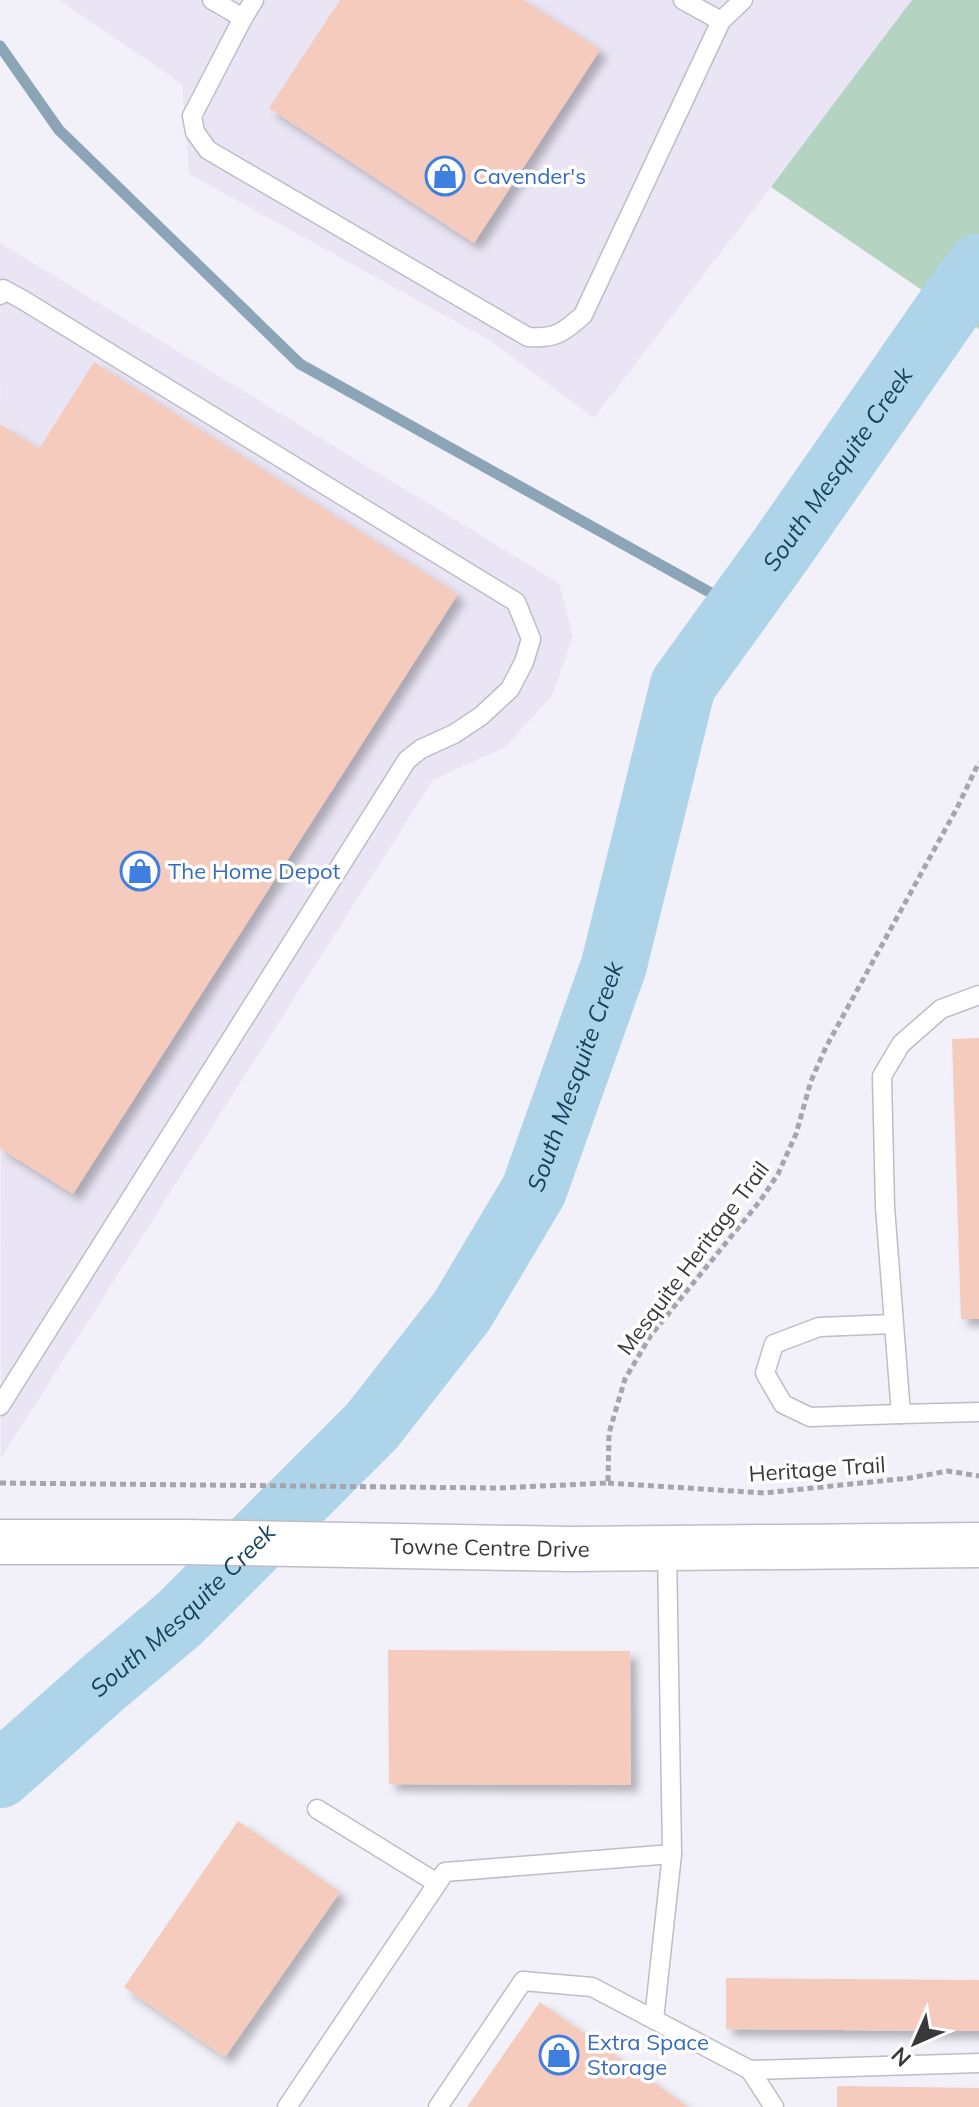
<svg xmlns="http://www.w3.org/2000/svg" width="979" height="2107" viewBox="0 0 979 2107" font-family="Mulish,sans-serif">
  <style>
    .built { fill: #eae5f4 }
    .green { fill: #b4d3c0 }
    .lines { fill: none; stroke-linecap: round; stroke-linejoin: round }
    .stream { stroke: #8ba5b6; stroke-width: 11 }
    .river { stroke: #aed4ea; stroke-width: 66 }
    .building { fill: #f5cbbe; filter: url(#shadow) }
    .lane-casing { stroke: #bfbcc4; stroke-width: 21 }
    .secondary-casing { stroke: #bfbcc4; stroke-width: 47 }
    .path { stroke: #a6a5ab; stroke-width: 5; stroke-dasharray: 6 4; stroke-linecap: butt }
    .lane { stroke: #fff; stroke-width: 18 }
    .secondary { stroke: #fff; stroke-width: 44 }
    .labels { text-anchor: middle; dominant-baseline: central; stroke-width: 7; stroke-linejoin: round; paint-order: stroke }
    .shop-label { font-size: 22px; fill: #366cbe; stroke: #fff; text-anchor: start }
    .street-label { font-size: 22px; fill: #39383b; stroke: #fff }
    .water-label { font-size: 24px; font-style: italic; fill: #13445b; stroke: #fff }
  </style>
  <defs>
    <filter id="shadow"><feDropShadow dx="7" dy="7" stdDeviation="4" flood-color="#0004"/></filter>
  </defs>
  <rect width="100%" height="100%" fill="#f2f0f8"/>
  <!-- built -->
  <g class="built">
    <path d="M59 0H914L594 418 491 341 189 174 182 84Z"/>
    <path d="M0 243 559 583 573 636 552 696 505 747 433 780 1 1458Z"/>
  </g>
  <!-- green -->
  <path class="green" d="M912 0H979V329L771 187Z"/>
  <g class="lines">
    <!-- stream -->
    <path class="stream" d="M0 46 59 130 300 364 738 608"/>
    <!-- river -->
    <path class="river" id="s1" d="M0 1775 102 1684 179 1619 372 1426 462 1311 534 1190 614 965 683 685 782 548 953 302 979 267"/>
  </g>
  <!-- building -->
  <g class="building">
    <path d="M340 0H524L600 50 474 243 269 108Z"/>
    <path d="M94 362 458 594 73 1194 0 1148V424L39 449Z"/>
    <path d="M979 1038V1319H961L952 1039Z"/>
    <path d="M388 1650 630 1651 631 1785 389 1784Z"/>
    <path d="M238 1821 340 1892 225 2057 124 1987Z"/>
    <path d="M726 1978 979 1980V2031L726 2029Z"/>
    <path d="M540 2002 688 2107H467Z"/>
    <path d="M837 2086 979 2088V2107H837Z"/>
  </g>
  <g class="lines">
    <!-- lane casing -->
    <g class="lane-casing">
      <g id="lane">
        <path d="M212 0 243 18 192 116 195 132 208 150 528 337C555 339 563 333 583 315L721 21 743 0"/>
        <path d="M683 0 721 21"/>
        <path d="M243 18 254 0"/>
        <path d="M0 295 3 289 23 300 516 602 531 639 524 662 510 689 481 716 454 734 421 749 407 760 0 1406"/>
        <path d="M979 995 941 1009 901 1044 882 1076 885 1207 901 1414 979 1412"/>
        <path d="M893 1324 819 1327 774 1344 765 1373 783 1404 810 1417 901 1414"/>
        <path d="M667 1549 672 1854"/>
        <path d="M317 1809 437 1883"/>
        <path d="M750 2070 774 2107"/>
        <path d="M287 2107 445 1872 672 1854 654 2019"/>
        <path d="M438 2107 523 1981 592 1987 750 2070 979 2063"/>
      </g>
    </g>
    <!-- secondary casing -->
    <g class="secondary-casing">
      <g id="secondary">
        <path id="s2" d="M0 1542H186L571 1549 979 1545"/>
      </g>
    </g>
    <!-- path -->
    <g class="path">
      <path d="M0 1483 498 1488 608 1483 609 1433 625 1379 651 1335 760 1201 778 1174 796 1134 811 1081 826 1047 957 808 979 762"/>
      <path d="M608 1483 764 1493 910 1478 948 1471 979 1476"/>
    </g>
    <!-- lane -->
    <use href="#lane" class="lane"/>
    <!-- secondary -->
    <use href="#secondary" class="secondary"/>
  </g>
  <!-- icons -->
  <defs>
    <g id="shop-ring" transform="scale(2)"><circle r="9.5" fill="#fff" stroke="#3f7fe0" stroke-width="1.5"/><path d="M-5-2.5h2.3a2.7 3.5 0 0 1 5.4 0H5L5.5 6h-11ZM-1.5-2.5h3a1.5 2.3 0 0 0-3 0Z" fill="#3f7fe0"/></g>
  </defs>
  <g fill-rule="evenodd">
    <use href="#shop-ring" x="445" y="176"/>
    <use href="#shop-ring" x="140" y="871"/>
    <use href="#shop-ring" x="559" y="2055"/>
  </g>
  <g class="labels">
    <!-- shop labels -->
    <g class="shop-label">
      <text x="473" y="176">Cavender's</text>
      <text x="168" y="871">The Home Depot</text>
      <text x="587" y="2042">Extra Space<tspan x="587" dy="25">Storage</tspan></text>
    </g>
    <!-- street labels -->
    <g class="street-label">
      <text transform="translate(693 1258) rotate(-53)">Mesquite Heritage Trail</text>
      <text transform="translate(817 1469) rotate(-4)">Heritage Trail</text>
      <text stroke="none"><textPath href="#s2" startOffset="490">Towne Centre Drive</textPath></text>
    </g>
    <!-- water labels -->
    <g class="water-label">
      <text stroke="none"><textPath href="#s1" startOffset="1590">South Mesquite Creek</textPath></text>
      <text stroke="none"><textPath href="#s1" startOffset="918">South Mesquite Creek</textPath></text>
      <text stroke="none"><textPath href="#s1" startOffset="246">South Mesquite Creek</textPath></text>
    </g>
  </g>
  <!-- north arrow -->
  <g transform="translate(915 2043) rotate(225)" stroke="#ffffff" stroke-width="6" paint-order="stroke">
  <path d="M0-6L14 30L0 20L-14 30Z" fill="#39383b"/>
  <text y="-12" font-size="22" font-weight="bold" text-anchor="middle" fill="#39383b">N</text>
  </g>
</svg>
